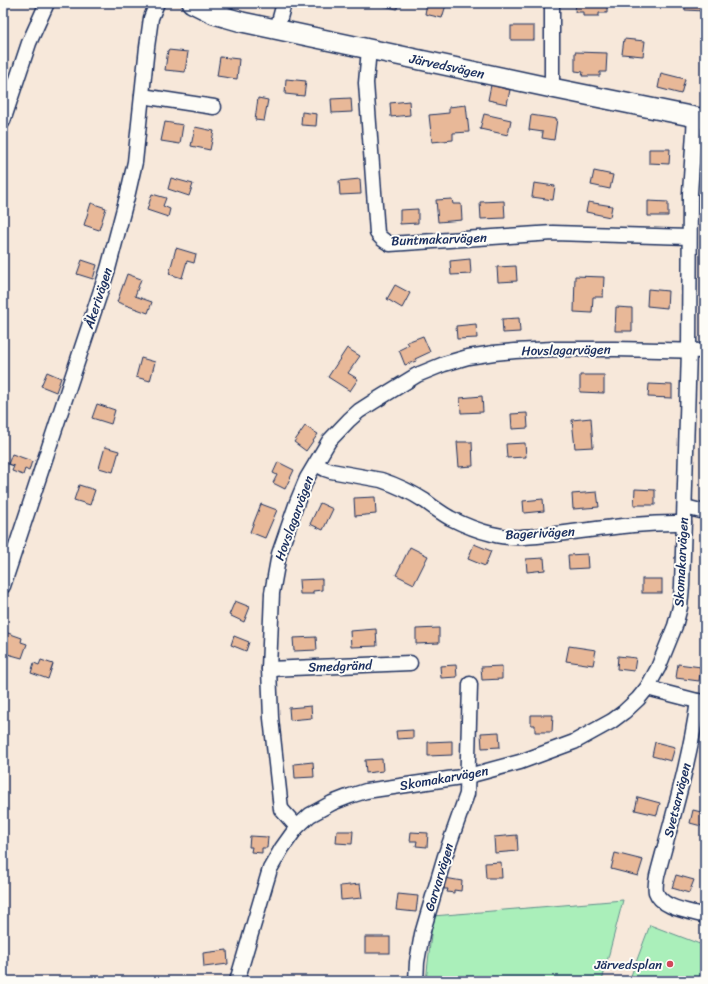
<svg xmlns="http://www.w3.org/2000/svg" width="708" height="984" viewBox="0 0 708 984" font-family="Sriracha,sans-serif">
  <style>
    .green { fill: #aaefba; stroke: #628f8c }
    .building { fill: #e8b898; stroke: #1b2f5e }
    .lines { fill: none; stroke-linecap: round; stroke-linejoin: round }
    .street-casing { stroke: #1b2f5e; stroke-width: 17 }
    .secondary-casing { stroke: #1b2f5e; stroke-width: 22 }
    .street { stroke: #fdfcf7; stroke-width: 14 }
    .secondary { stroke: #fdfcf7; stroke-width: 19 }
    .poi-dot { fill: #d1495b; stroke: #fdfcf7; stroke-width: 1.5 }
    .labels { text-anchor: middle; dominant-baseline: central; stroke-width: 4; stroke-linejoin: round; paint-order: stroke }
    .street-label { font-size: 13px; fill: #1b2f5e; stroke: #fdfcf7 }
    .poi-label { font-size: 13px; fill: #1b2f5e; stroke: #fdfcf7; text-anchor: end }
  </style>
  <rect width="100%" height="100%" fill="#f7e8da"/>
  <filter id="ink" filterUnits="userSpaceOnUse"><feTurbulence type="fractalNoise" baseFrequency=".025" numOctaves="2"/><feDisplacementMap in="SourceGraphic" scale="8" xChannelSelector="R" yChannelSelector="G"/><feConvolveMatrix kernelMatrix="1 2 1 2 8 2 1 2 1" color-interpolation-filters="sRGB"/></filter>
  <g filter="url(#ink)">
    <!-- green -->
    <g class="green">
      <path d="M623 900 602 981H426L433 916Z"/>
      <path d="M650 925 705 946V981H629Z"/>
    </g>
    <!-- building -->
    <g class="building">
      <path d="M372 3H398L397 9Z"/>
      <path d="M427 3H437L446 5 442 18 425 14Z"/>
      <path d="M576 3H607V13H599V16H583V12H575Z"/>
      <rect x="631" y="3" width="19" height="3"/>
      <path d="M685 3H705V11L685 10Z"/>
      <rect x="511" y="26" width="23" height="14"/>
      <path d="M624 39 645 41 643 56 622 54Z"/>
      <path d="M168 50 188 52 185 72 165 70Z"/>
      <path d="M575 52 607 53 606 72H600V76H582L583 72 575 71Z"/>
      <path d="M220 57 239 59 237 79 217 76Z"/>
      <path d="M661 73 685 79 681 94 658 88Z"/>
      <path d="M286 79 306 81 304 96 285 94Z"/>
      <path d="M491 85 510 90 507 104 488 100Z"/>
      <path d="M258 98 268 100 264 121 255 120Z"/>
      <path d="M351 98 352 112 332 113 331 99Z"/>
      <path d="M409 101 410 115 391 117 390 103Z"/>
      <path d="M466 105 469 132 453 133V140L432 142 429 115 449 113V107Z"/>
      <path d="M302 112 317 114 316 126 301 125Z"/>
      <path d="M484 114 511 120 508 135 480 129Z"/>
      <path d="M531 115 557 119 554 140 542 138 543 132 529 130Z"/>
      <path d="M165 122 183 125 180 144 161 141Z"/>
      <path d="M195 127 214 131 210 150 191 146Z"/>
      <path d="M649 149H670L669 164 649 163Z"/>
      <path d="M594 171 613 175 610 189 591 185Z"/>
      <path d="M171 178 193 184 189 196 168 189Z"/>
      <path d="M360 179 361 194 340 195 339 181Z"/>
      <path d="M534 183 555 186 553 200 532 197Z"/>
      <path d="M152 194 166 198 163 206 170 209 168 217 147 210Z"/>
      <path d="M452 199 453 204H461L462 220 438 222 436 200Z"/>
      <path d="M504 201 505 218 481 219 480 202Z"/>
      <path d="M648 201 668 202V216H648Z"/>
      <path d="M588 202 612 206 610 217 586 212Z"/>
      <path d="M91 203 106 208 99 230 84 225Z"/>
      <path d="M418 209V223L400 224V210Z"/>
      <path d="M176 248 196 254 194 263 187 261 182 278 169 274Z"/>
      <path d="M470 259 471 274 451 275 450 261Z"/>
      <path d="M82 260 97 265 93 279 77 274Z"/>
      <path d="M516 266 517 281 498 282 497 267Z"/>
      <path d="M127 274 141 279 135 296 152 302 148 313 117 302Z"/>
      <path d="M575 276 604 277 603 297H593L592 313 574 312Z"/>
      <path d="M395 285 410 293 402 308 387 299Z"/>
      <path d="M648 289 668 291 667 308 647 306Z"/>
      <path d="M616 307 632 308V331H615Z"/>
      <path d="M519 318 520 332 503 333 502 319Z"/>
      <path d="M476 324 477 338 457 339 456 326Z"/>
      <path d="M423 336 430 352 415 359 416 361 405 365 399 350 409 345 407 342Z"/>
      <path d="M347 348 360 356 348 373 358 379 350 391 328 377Z"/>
      <path d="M141 358 155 362 150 381 136 377Z"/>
      <path d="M47 372 61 378 56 392 41 386Z"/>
      <path d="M580 375H604V393L580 392Z"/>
      <path d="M649 384 672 385V398L648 397Z"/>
      <path d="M482 396 483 412 461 413 460 398Z"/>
      <path d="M97 404 115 410 111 424 92 418Z"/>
      <path d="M527 413 528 428 512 429 511 414Z"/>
      <path d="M591 418 593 447 575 448 572 420Z"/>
      <path d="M305 426 318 434 306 451 294 442Z"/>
      <path d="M457 442H472L473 466 459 467Z"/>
      <path d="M525 443 526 457 507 458 506 444Z"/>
      <path d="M105 447 119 451 113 472 99 468Z"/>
      <path d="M12 454 32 461 29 471 25 469 23 475 12 471 14 466 8 464Z"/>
      <path d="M278 462 294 470 285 489 273 483 277 475 273 473Z"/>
      <path d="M79 485 95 490 90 505 74 500Z"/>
      <path d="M635 489 655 490V505H634Z"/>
      <path d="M597 492 599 507 573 509 572 494Z"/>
      <path d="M375 497 376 514 355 516 354 498Z"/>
      <path d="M543 499 544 511 524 513 523 501Z"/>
      <path d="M320 503 333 509 323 530 310 524Z"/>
      <path d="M261 504 277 510 265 538 250 532Z"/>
      <path d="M474 544 491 551 485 566 468 559Z"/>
      <path d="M410 547 428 556 414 584 396 575Z"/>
      <path d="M587 554 588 568 569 569 568 555Z"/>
      <path d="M544 558 545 570 527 572 526 559Z"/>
      <path d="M322 579V590L313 591V594H300L299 580Z"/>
      <rect x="642" y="579" width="20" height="14"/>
      <path d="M235 601 250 607 244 622 229 615Z"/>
      <path d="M439 628V643L416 644V629Z"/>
      <path d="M376 629 377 646 351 647 350 631Z"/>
      <path d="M5 632 22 638 21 642 27 644 22 658 4 653 5 650 3 649V638Z"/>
      <path d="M234 636 249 642 246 651 231 645Z"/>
      <path d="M316 637 317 650 294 651 293 638Z"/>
      <path d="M569 646 596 650 593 665 566 661Z"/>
      <path d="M618 656 636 658 634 671 617 669Z"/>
      <path d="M41 660 53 664 48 679 31 673 34 663 39 665Z"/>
      <path d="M678 664 701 667 699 681 676 678Z"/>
      <path d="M456 665 457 677 441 678 440 666Z"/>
      <path d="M502 666V679L482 680 481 667Z"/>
      <path d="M311 706 312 718 290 720 289 708Z"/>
      <path d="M531 715H553L552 732H535V725H531Z"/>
      <path d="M413 730V738L397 739 396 731Z"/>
      <path d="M499 732 500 747 482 748 481 733Z"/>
      <path d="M452 741V755L428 756V742Z"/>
      <path d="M655 742 675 747 671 761 652 756Z"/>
      <path d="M382 759 383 771 366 773 365 760Z"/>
      <path d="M313 762 314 777 295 778 294 764Z"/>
      <path d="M638 797 660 803 657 815 635 810Z"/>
      <path d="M693 810 705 813V827L690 823Z"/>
      <path d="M337 831H353L352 844 336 843Z"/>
      <path d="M411 832 428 833 427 847 416 846 417 841H410Z"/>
      <path d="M517 835 518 851 495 853 494 837Z"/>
      <path d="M250 836 268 837 267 848H262V853L251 852 252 847H249Z"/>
      <path d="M615 853 643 860 638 876 611 869Z"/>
      <path d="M501 862 502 878H486L485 863Z"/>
      <path d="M676 875 694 880 689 893 672 888Z"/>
      <path d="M445 878 462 881 461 891 454 890V893L447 892 448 889H444Z"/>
      <path d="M360 884 362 898 341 900 340 886Z"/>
      <path d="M398 894 418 896 416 912 396 910Z"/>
      <rect x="365" y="937" width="25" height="16"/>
      <path d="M227 950 228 964 204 967 203 953Z"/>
    </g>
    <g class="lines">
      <!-- street casing -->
      <g class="street-casing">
        <g id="street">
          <path d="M277 29 284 3"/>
          <path d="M369 49 366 83 377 233C380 238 384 241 390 244L553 233 689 237"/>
          <path d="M552 88V3"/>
          <path d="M142 96 214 107"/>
          <path d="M3 121 29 43 47 3"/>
          <path d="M316 464 325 469 331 471 381 480C396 485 411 492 425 501 433 507 441 513 450 518 462 524 479 531 492 534 513 540 535 536 556 534 599 529 641 522 684 523"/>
          <path d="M685 507 705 512"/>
          <path d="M3 586 108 269 127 197 135 162 147 47 151 18 157 3"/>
          <path d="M269 669 410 663"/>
          <path d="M647 688 705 703"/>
          <path d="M698 701C690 760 672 819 657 876 656 881 655 887 656 892 662 909 690 911 705 916"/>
          <path d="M297 827 281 809 271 718 269 669 272 593 279 554 297 502 307 478 329 441 349 420 359 411 373 402 417 375 444 364 468 357 494 353 515 351 553 349H615L705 351"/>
          <path d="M237 981 270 869 282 848 297 827 310 815 332 803 350 796 366 791 468 776 520 762 574 742 612 721 624 712 638 699 647 688 658 668 675 626 680 607 682 586 689 350 690 193 695 117"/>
          <path d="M416 981 417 962 422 934 445 856 467 794 470 684"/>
        </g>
      </g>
      <!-- secondary casing -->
      <g class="secondary-casing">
        <path id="secondary" d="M192 3 214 14 242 22 552 88 705 119"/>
      </g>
      <!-- street -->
      <use href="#street" class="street"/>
      <!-- secondary -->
      <use href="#secondary" class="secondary"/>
    </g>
  </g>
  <!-- markers -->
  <circle class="poi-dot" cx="670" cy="964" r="4"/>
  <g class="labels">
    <!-- street labels -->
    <g class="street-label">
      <text transform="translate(447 66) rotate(12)">Järvedsvägen</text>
      <text transform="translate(439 239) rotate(-2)">Buntmakarvägen</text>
      <text transform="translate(98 298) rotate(-72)">Åkerivägen</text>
      <text transform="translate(566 350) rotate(-1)">Hovslagarvägen</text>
      <text transform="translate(294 518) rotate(-70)">Hovslagarvägen</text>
      <text transform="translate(540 533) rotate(-3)">Bagerivägen</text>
      <text transform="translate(681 562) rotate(-87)">Skomakarvägen</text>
      <text transform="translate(340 666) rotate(-2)">Smedgränd</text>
      <text transform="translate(444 778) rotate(-10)">Skomakarvägen</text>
      <text transform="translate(677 800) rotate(-76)">Svetsarvägen</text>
      <text transform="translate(439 877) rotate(-73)">Garvarvägen</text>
    </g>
    <!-- poi labels -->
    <g class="poi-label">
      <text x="662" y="964">Järvedsplan</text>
    </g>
  </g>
  <!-- margin -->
  <rect width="708" height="984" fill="none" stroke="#fdfcf7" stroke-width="16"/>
  <rect x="8" y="8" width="692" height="968" fill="none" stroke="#1b2f5e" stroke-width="1.5" filter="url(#ink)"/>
</svg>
